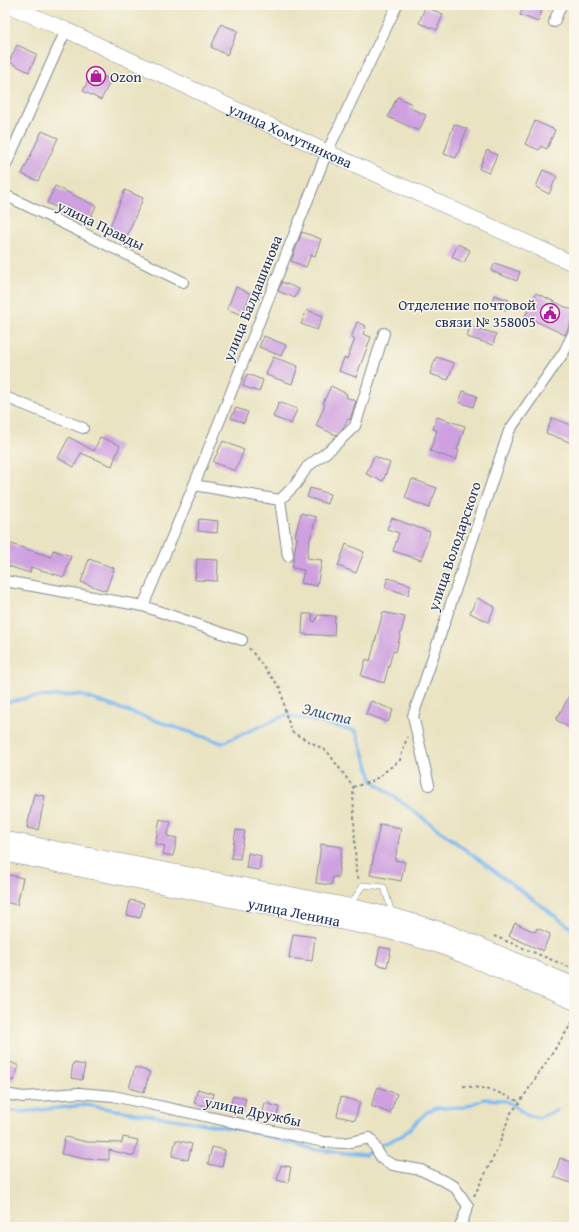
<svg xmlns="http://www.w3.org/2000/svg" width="579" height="1232" viewBox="0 0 579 1232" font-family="'Gentium Book Plus',serif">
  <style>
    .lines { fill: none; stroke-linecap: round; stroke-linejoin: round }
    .stream { stroke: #7fb9f0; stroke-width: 3.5 }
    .building { fill: #cea0e0 }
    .lane-casing { stroke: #828990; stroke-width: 6 }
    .street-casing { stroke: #828990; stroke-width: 12 }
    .secondary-casing { stroke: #828990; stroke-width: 16 }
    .primary-casing { stroke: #828990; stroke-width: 18 }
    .path { stroke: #828990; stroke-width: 2; stroke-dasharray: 3 3; stroke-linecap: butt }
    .lane { stroke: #fff; stroke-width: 5 }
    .street { stroke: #fff; stroke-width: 10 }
    .secondary { stroke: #fff; stroke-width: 15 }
    .primary { stroke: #fff; stroke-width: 17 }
    .labels { text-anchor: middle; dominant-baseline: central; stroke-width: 3; stroke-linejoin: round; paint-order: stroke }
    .poi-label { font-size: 15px; fill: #1b2f5e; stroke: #fbf7ec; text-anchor: start }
    .street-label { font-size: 15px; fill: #1b2f5e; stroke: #fbf7ec }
    .water-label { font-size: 16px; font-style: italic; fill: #39588a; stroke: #fbf7ec }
  </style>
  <rect width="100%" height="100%" fill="#fbf7ec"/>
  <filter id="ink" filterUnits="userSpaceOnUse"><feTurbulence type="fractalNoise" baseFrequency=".025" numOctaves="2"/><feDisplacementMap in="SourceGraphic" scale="8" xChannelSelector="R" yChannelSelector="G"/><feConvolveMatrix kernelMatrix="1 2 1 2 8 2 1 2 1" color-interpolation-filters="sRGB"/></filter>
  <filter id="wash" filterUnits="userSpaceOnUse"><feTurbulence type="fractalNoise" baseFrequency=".012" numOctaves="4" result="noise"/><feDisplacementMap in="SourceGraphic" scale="16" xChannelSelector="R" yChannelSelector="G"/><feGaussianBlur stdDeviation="0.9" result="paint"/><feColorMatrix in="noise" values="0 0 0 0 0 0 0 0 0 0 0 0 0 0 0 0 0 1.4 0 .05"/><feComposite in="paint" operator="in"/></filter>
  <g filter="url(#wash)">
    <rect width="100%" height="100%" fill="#e9e3c1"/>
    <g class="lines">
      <!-- stream -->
      <g class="stream">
        <path d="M5 703 31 697 80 695 222 743 286 715 356 731 373 781 574 930"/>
        <path d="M5 1110 22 1112 85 1105 249 1131 317 1150 365 1155 379 1146 403 1135 427 1112 436 1108 465 1107 484 1099 501 1100 508 1102 527 1115 539 1118 557 1110"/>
      </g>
    </g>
    <g id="blocks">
      <!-- building -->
      <g class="building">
        <path d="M524 5H538L543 7 538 22 520 15Z"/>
        <path d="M425 7 443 14 437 30 419 23Z"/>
        <path d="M221 24 238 31 227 55 211 47Z"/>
        <path d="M17 45 37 54 29 72 9 62Z"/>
        <path d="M93 71 111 80 101 100 83 91Z"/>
        <path d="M397 97 412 104 410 108 426 115 419 131 388 117Z"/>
        <path d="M535 121 555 130 547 149 541 146 539 150 525 144Z"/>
        <path d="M454 124 467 129 456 158 444 154Z"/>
        <path d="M42 131 58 138 38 181 22 174Z"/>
        <path d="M487 150 497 155 489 173 479 169Z"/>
        <path d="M543 170 557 176 549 194 536 187Z"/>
        <path d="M55 186 96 206 88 223 47 203Z"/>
        <path d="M125 190 143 198 125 241 107 233Z"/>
        <path d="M302 232 321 239 315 256 311 255 306 267 291 261Z"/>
        <path d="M458 244 470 250 464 263 452 257Z"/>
        <path d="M495 263 520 272 517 281 491 271Z"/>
        <path d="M282 282 299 289 295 298 278 291Z"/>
        <path d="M236 287 251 294 242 315 227 309Z"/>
        <path d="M536 293 574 311V316L565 335 525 316Z"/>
        <path d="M494 295 509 300 506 310 491 304Z"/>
        <path d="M307 310 323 316 317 330 301 324Z"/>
        <path d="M357 322 366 326 363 334 371 337 356 377 339 371 344 358 347 359 355 339 351 338Z"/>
        <path d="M470 326 496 334 493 345 467 337Z"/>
        <path d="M264 336 286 345 281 356 259 347Z"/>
        <path d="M273 357 298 366 292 384 266 375Z"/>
        <path d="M436 357 454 363 448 380 430 374Z"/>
        <path d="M247 374 263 380 259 392 243 386Z"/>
        <path d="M331 386 347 394 346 397 356 401 350 420 348 419 344 427 336 435 316 426 325 404 323 403Z"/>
        <path d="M463 391 477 396 473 407 459 402Z"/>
        <path d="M279 402 297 409 291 424 273 417Z"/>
        <path d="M236 408 248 412 244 423 231 418Z"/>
        <path d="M437 417 465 426 457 450 459 451 456 460 430 451 437 430 433 429Z"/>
        <path d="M552 418 574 426V437L572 443 546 433Z"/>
        <path d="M69 437 94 451 100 437 120 445 112 466 81 453 74 467 58 458Z"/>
        <path d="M223 441 244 450 235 471 213 462Z"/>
        <path d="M374 456 390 463 383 481 366 474Z"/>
        <path d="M412 479 437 488 429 508 405 498Z"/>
        <path d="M310 488 330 494 327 504 307 497Z"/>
        <path d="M301 513 316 517 309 544 307 558 322 560 317 586 301 583 304 570 292 568 297 537 295 536Z"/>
        <path d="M392 518 430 532 421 560 393 551 399 533 387 529Z"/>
        <path d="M199 519 218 521 217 533 198 531Z"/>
        <path d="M5 542 51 557 53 550 71 556 64 577 31 567 30 573 5 565Z"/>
        <path d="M346 544 364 552 356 573 338 566Z"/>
        <path d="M89 559 114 568 106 591 81 582Z"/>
        <path d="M197 559 218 560 217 581 195 580Z"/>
        <path d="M388 578 411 585 408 595 385 587Z"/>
        <path d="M477 598 495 607 488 622 470 613Z"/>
        <path d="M383 612 405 617 396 652 393 651 384 683 361 676 366 659 370 661Z"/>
        <path d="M303 614H313L312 621 315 622 318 615 335 616 334 636 302 634Z"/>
        <path d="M574 687V730L556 720Z"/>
        <path d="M371 701 393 710 388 722 366 714Z"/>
        <path d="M34 794 45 796 38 830 27 828Z"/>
        <path d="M160 819 171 822 167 836 177 838 173 856 163 854 165 846 155 844Z"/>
        <path d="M380 824 401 828 395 860 405 862 401 881 370 875Z"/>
        <path d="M236 830 245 831 240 859 231 858Z"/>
        <path d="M321 844 342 847 338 877H333L331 885 316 883Z"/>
        <path d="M248 853 261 856 259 870 246 868Z"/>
        <path d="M5 874 23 878 17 905 5 902Z"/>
        <path d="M130 900 144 903 140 918 127 915Z"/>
        <path d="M515 923 535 932 537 928 550 934 543 951 509 936Z"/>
        <path d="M293 934 315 937 312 961 289 958Z"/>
        <path d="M380 947 391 949 387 967 376 964Z"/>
        <path d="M8 1061 19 1066 13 1081 5 1078V1069Z"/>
        <path d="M73 1063 85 1065 82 1080 71 1078Z"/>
        <path d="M135 1067 150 1072 144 1092 129 1088Z"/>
        <path d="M378 1087 397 1094 390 1113 371 1106Z"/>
        <path d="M198 1089 214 1094 210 1107 194 1103Z"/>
        <path d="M233 1096 246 1099 242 1114 229 1111Z"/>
        <path d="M341 1097 360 1102 355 1120 337 1116Z"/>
        <path d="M265 1103 279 1107 276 1121 262 1117Z"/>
        <path d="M65 1137 87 1142 122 1143 123 1137 138 1140 134 1156 109 1150V1160L85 1159 61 1154Z"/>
        <path d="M176 1140 192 1144 188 1160 172 1156Z"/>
        <path d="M212 1147 225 1150 222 1167 208 1164Z"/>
        <path d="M560 1158 574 1163V1184L554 1177Z"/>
        <path d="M281 1165 291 1167 288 1183 277 1180Z"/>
      </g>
    </g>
  </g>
  <g filter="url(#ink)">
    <use href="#blocks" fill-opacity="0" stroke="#828990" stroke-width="1"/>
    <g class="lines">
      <!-- lane casing -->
      <g class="lane-casing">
        <path id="lane" d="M351 904 363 885 384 887 392 913"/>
      </g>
      <!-- street casing -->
      <g class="street-casing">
        <g id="street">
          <path d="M554 22 561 5"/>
          <path d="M5 167 66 30"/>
          <path d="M5 195 183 282"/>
          <path d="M5 397 83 428"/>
          <path d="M194 485 280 500 296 484 307 467 332 448 355 426 384 333"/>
          <path d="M280 500 288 556"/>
          <path d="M5 581 143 606 242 640"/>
          <path d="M143 606 194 485 327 152 397 5"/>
          <path d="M429 785 413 716 509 431 564 352 574 332"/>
          <path d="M5 1094 23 1097 79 1093 113 1096 324 1142 345 1143 370 1138 382 1159 393 1165 421 1170 454 1186 468 1206 460 1227"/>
        </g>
      </g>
      <!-- secondary casing -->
      <g class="secondary-casing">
        <g id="secondary">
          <path id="s1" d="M7 5 66 30 327 152 574 264"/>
        </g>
      </g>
      <!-- primary casing -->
      <g class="primary-casing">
        <g id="primary">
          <path d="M5 840 349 907 393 917 445 932 574 986"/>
          <path id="s2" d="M5 853 391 931 441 945 574 1001"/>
        </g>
      </g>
      <!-- path -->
      <g class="path">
        <path d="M249 648 281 689 286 715 292 732 327 751 353 787 356 874 359 879"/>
        <path d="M353 787 373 781 400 760 407 737"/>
        <path d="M494 936 574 969"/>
        <path d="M463 1086 490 1089 520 1102"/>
        <path d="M474 1196 498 1148 510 1114 520 1102 574 1020"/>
      </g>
      <!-- lane -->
      <use href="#lane" class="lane"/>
      <!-- street -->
      <use href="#street" class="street"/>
      <!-- secondary -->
      <use href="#secondary" class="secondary"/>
      <!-- primary -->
      <use href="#primary" class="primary"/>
    </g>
  </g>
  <!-- icons -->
  <defs>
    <g id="shop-ring" transform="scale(1)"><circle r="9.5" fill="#fbf7ec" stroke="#b5179e" stroke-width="1.5"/><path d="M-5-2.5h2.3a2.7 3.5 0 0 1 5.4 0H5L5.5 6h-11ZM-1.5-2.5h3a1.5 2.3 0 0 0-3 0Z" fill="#b5179e"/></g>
    <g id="civic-ring" transform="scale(1)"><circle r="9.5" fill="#fbf7ec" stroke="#b5179e" stroke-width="1.5"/><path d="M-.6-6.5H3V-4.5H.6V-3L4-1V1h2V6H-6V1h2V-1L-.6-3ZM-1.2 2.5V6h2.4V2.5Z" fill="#b5179e"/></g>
  </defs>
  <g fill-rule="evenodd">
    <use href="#shop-ring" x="96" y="76"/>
    <use href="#civic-ring" x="550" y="313"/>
  </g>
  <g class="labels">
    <!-- poi labels -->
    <g class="poi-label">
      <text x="110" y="76">Ozon</text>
      <text x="536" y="304" text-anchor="end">Отделение почтовой<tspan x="536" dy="17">связи № 358005</tspan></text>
    </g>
    <!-- street labels -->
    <g class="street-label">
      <text stroke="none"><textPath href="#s1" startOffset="312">улица Хомутникова</textPath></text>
      <text transform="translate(101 225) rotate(26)">улица Правды</text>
      <text transform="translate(252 298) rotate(-68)">улица Балдашинова</text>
      <text transform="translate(454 546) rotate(-71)">улица Володарского</text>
      <text stroke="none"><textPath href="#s2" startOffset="295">улица Ленина</textPath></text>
      <text transform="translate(253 1111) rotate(12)">улица Дружбы</text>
    </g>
    <!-- water labels -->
    <g class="water-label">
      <text transform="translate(327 713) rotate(13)">Элиста</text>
    </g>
  </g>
  <!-- margin -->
  <rect width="579" height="1232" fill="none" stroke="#fbf7ec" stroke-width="20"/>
</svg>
